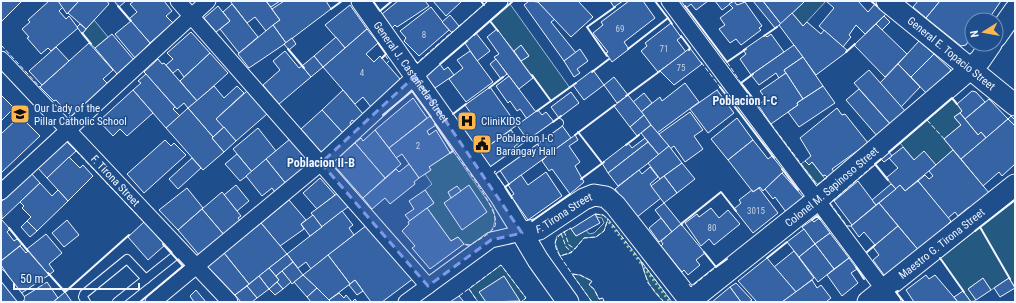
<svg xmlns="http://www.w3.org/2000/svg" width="1016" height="303" viewBox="0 0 1016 303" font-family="'Roboto Condensed',sans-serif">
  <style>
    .green { fill: #245a82; stroke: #a8bbd7 }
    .building { fill: #3563a3; stroke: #f2f6ff }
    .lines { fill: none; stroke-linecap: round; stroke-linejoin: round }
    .service-casing { stroke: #f2f6ff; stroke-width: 10 }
    .minor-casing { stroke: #f2f6ff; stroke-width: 17 }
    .tertiary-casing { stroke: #f2f6ff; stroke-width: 21 }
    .secondary-casing { stroke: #f2f6ff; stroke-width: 23 }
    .service { stroke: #1f4e8c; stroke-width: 8 }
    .minor { stroke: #1f4e8c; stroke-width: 15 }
    .tertiary { stroke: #1f4e8c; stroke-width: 19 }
    .secondary { stroke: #1f4e8c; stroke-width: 21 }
    .hedge { stroke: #97c8a6; stroke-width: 3; stroke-dasharray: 2 3; stroke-linecap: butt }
    .fence { stroke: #f2f6ff; stroke-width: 1; stroke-dasharray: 5 2; stroke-linecap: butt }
    .wall { stroke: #f2f6ff; stroke-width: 2 }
    .marked { fill: #7d9aea; fill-opacity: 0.2; stroke: #7d9aea; stroke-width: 3; stroke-dasharray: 8 5; stroke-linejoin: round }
    .labels { text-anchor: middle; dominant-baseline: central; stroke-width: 3; stroke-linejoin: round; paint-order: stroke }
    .number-label { font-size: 9px; fill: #c3d1e8 }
    .street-label { font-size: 11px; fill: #f2f6ff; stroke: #1f4e8c }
    .poi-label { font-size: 11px; fill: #f2f6ff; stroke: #1f4e8c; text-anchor: start }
    .neighbourhood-label { font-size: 12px; font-weight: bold; fill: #f2f6ff; stroke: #1f4e8c }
  </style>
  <rect width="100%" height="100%" fill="#1f4e8c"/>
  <!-- green -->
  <g class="green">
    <path d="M805 1H826L803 26 792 13Z"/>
    <path d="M510 4 570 88 551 101 521 61 529 56 521 46 514 51 490 21Z"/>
    <path d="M94 20 108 37 95 48 82 34Z"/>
    <path d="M952 98 962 111 954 117 961 125 944 139 953 150 936 165 914 160 900 143Z"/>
    <path d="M453 151 493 209C500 229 486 238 468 246L464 244 458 237 451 241 427 208 434 203 425 190 432 184 425 174 431 170 429 167Z"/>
    <path d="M805 161 809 165 812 162 825 179 818 185 801 164Z"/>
    <path d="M1015 200V287L1009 278 991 290 983 279 969 288 976 300 971 302 940 258Z"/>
    <path d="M595 214 603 215 608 219 604 231 596 237 584 238 571 253 560 256 555 243 557 236 571 228 576 236 586 230 589 234 594 233 604 223 602 218 597 217Z"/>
    <path d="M641 261 672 302H664C651 291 645 277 641 261Z"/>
    <path d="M501 265 526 298 521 302H478L469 289Z"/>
    <path d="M572 274 580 275 592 281 589 285 594 289 599 299 603 298 604 302H592Z"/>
  </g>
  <!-- building -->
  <g class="building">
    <path d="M1 1H22L1 22Z"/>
    <path d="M49 1H58L63 7 59 11 66 19 69 16 78 28 51 51 48 48 41 54 27 38 29 37 22 29 30 22 28 20Z"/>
    <path d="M58 1H79L67 14Z"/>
    <path d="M79 1H107L109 4 86 29 68 13Z"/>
    <path d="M114 1H126L119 7Z"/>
    <path d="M134 1H164L172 11 166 16 173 23 150 43 129 19 137 12 130 4Z"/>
    <path d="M230 1H266L280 20 266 31 255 17 247 23Z"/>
    <path d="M266 1H280L271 7Z"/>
    <path d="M284 1H326L331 9 286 43 273 25 280 20 272 9Z"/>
    <path d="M398 1H425L429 6 397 27 395 25 392 28 382 14Z"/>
    <path d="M433 1H462L446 16Z"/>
    <path d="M529 1 538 2 555 19 551 22 576 53 564 61 524 5Z"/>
    <path d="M537 1H578L593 17 571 37Z"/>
    <path d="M610 1H623L614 7Z"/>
    <path d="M629 1H643L655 18 624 42 629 49 612 62 606 53 608 52 593 33 603 25 601 22Z"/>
    <path d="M681 1H708L696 10 691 4 686 8Z"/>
    <path d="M715 1H734L722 10Z"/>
    <path d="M734 1 737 5 745 2 762 26 759 28 761 30 741 45 736 39 730 43 719 29 725 25 720 18 733 8 729 4Z"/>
    <path d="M753 1H763L781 24 775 28Z"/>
    <path d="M763 1H805L781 24Z"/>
    <path d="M826 1H858L868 12 875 4 886 14 865 34 856 25 849 35 851 37 843 47 819 26 834 8Z"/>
    <path d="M918 1H940L926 18 913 7Z"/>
    <path d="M940 1H1001L988 20H972V41L969 40 966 45 961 46 926 18Z"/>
    <path d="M232 4 258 37 239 53 220 29 230 21 223 12Z"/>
    <path d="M350 5 367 29 345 48 325 25Z"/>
    <path d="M218 6 230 21 216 32 204 18Z"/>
    <path d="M431 7 449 30 419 56 404 41 406 38 400 31Z"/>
    <path d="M792 13 803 26 807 22 821 34 824 30 848 51 816 75 779 25Z"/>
    <path d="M450 15 459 26 452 33 442 22Z"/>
    <path d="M884 16 890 22 882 30 876 24Z"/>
    <path d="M131 21 150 43 135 58 115 34Z"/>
    <path d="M671 23 681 37 677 40 686 52 658 72 641 51 647 46 645 43Z"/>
    <path d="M80 24 86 29 82 34 77 27Z"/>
    <path d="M876 24 907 54 885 77 854 45Z"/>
    <path d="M273 25 286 43 249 68 238 54Z"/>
    <path d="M367 29 378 43 366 54 374 62 380 56 400 79 371 107 363 97 355 104 323 67Z"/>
    <path d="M497 29 533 78 519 89 494 57 499 54 487 37Z"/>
    <path d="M191 32 210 53 184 77 178 69 173 73 166 65 173 59 167 53Z"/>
    <path d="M476 33 490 51 477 61 465 43Z"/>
    <path d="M112 34 134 60 117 74 95 48Z"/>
    <path d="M771 34 784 52 751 75 740 59 746 54 743 50 765 35 767 37Z"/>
    <path d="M336 37 345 48 323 67 314 56Z"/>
    <path d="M292 38 296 44 289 50 284 44Z"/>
    <path d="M919 41 934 54 911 77 898 64Z"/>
    <path d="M89 43 113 70 103 79 108 84 71 117 56 100 54 101 40 87Z"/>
    <path d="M521 45 529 56 521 61 514 51Z"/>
    <path d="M794 45 803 57 784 70 786 73 779 78 776 73 759 85 751 75Z"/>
    <path d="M56 47 69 61 42 85 29 71Z"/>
    <path d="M690 48 702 64 674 85 660 71Z"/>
    <path d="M580 49 588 61 577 69 580 73 574 77 564 61Z"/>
    <path d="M285 51 299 68 302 66 311 77 279 104 263 85 280 70 273 61Z"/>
    <path d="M470 51 493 82 466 102 449 79 463 68 457 60Z"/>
    <path d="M210 53 228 73 197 101 180 81Z"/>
    <path d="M934 54 951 70 927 94 911 77Z"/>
    <path d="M314 56 323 67 311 77 302 66Z"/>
    <path d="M803 57 823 86 803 99 784 70Z"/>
    <path d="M158 59 162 64 164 63 197 101 188 108 184 103 177 109 144 72Z"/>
    <path d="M496 59 507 74 501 79 490 64Z"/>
    <path d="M440 64 444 70 448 67 454 75 435 88 426 77Z"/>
    <path d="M898 64 920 87 901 107 880 83Z"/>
    <path d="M593 70 604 85 584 100 573 85Z"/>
    <path d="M869 70 906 112 891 125 854 83Z"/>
    <path d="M786 73 803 99 797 103 798 105 771 124 758 105 766 99 760 91Z"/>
    <path d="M146 74 175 107 173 109 180 116 166 128 133 90 141 83 138 81Z"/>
    <path d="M509 76 536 112 527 119 520 109 517 111 510 101 508 103 496 86Z"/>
    <path d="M614 77 628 95 617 103 604 85Z"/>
    <path d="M685 83 699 102 657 133 641 112 660 97 662 101Z"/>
    <path d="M214 86 224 98 237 86 244 93 216 119 224 127 213 137 188 108Z"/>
    <path d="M823 86 835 103 799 127 788 112 798 105 797 103Z"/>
    <path d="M490 87 517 125 480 152 458 121 470 112 465 105Z"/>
    <path d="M859 89 891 125 878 137 846 100Z"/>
    <path d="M133 90 153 113 127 136 120 129 113 136 99 121Z"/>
    <path d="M343 90 363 114 355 122 352 120 350 123 351 125 343 133 322 110Z"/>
    <path d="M717 90 734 113 708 133 690 109Z"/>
    <path d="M247 91 267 114 236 141 216 119Z"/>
    <path d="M972 91 976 92 985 102 965 119 960 113 962 111 957 104Z"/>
    <path d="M571 92 579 103 559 118 551 107Z"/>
    <path d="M644 93 652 103 641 112 633 102Z"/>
    <path d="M1 95 14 108 1 121Z"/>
    <path d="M628 95 644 115 630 127 614 106Z"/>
    <path d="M413 98 427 118 389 148 375 130Z"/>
    <path d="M989 99 1008 119 986 138 981 132 978 135 965 119Z"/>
    <path d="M188 108 213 137 212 138 224 152 203 170 166 128Z"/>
    <path d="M837 108 842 115 845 114 868 143 832 169 834 172 827 177 825 175 823 176 812 162 809 165 805 161 811 156 800 138Z"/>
    <path d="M322 110 343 133 322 153 301 129Z"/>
    <path d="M538 110 542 115 546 112 555 123 529 142 517 125Z"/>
    <path d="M690 112 703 130 694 136 703 149 685 162 674 146 670 149 659 134Z"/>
    <path d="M960 113 978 135 981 132 986 138 961 159 944 139 961 125 954 117Z"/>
    <path d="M644 115 651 125 637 136 630 127Z"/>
    <path d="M20 116 40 136 1 173V134Z"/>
    <path d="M430 116 436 125 427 131 429 135 436 130 450 153 429 167 431 170 419 178 402 154 396 158 389 148Z"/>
    <path d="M1011 116 1015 120V126L1008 119Z"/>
    <path d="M737 118 753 140 728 160 711 139Z"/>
    <path d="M1008 119 1015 126V164L1002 176 999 172 983 186 961 159Z"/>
    <path d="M561 124 571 138 546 156 536 142Z"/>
    <path d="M651 125 669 146 659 155 641 133Z"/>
    <path d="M224 127 236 141 224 152 212 138Z"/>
    <path d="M258 128 276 151 252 172 233 149Z"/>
    <path d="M375 130 401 164 385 178 355 143 361 138 363 141Z"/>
    <path d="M511 130 520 142 514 147 517 151 492 169 480 152Z"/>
    <path d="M575 135 578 140 569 146 580 162 575 166 584 182 570 194 552 169 549 171 542 161 546 157V156Z"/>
    <path d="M645 138 648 142 608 173 602 163 628 143 632 148Z"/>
    <path d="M290 139 313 164 287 185 266 159Z"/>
    <path d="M65 140 76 151 47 178 37 167Z"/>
    <path d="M165 140 171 146 174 143 186 155 144 193 127 174Z"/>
    <path d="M753 140 768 159 772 156 784 171 763 191 760 187 753 192 728 160Z"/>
    <path d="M536 142 546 157 509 184 499 169Z"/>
    <path d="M648 142 659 155 618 186 608 173Z"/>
    <path d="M355 143 385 178 363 198 332 163Z"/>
    <path d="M669 146 682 163 660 179 648 163Z"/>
    <path d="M903 147 914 160 924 151 936 165 905 191 900 185 896 189 886 178 898 168 889 158Z"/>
    <path d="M953 150 990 194 971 210 969 207 958 216 955 212 948 218 918 181 925 175 929 179 933 176 929 171Z"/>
    <path d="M889 152 892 156 884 162 881 159Z"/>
    <path d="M237 154 252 172 240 181 225 164Z"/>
    <path d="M69 157 80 168 83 165 93 176 68 201 47 178Z"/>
    <path d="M192 158 201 168 178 189 169 179Z"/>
    <path d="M266 159 287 185 276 194 272 188 262 196 246 176Z"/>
    <path d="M682 163 695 179 677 193 664 176Z"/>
    <path d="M409 164 419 178 414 182 415 184 390 204 385 198 372 209 363 198 396 169 399 172Z"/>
    <path d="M650 167 658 177 650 184 661 198 637 217 615 189 639 170 642 174Z"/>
    <path d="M546 172 562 196 528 220 511 196 514 194 508 185 521 175 528 185Z"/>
    <path d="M31 173 40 183 2 219 1 202Z"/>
    <path d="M782 173 804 198 786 212 775 197 773 199 765 189Z"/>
    <path d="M664 176 677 193 664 203 651 186Z"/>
    <path d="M320 178 335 195 317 209 303 193Z"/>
    <path d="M858 181 876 205 852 225 834 201Z"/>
    <path d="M918 181 951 221 948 224 950 227 920 252 879 203 900 185 905 191Z"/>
    <path d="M40 183 52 196 58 190 68 201 37 231 27 221 31 217 22 208 24 206 20 202Z"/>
    <path d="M891 184 896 189 876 205 872 200Z"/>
    <path d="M236 185 249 201 237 211 224 195Z"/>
    <path d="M469 185 487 212 462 230 444 203Z"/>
    <path d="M457 186 461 191 451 198 448 192Z"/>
    <path d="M187 188 203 208 178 230 159 210Z"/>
    <path d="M759 188 778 213 753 233 734 209 741 203 739 200 752 190 753 192Z"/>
    <path d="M425 190 434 203 410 221 405 215 414 209 409 201Z"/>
    <path d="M222 192 241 216 238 218 241 222 225 236 202 209Z"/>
    <path d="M338 193 349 206 322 227 311 213Z"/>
    <path d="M289 200 306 220 301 224 304 229 280 246 261 223Z"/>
    <path d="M664 203 681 224 672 232 655 210Z"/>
    <path d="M879 203 898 226 875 245 864 232 859 237 851 226Z"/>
    <path d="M427 208 451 241 458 237 464 244 430 269 412 248 415 246 402 231 409 224 408 222Z"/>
    <path d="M711 208 719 218 728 210 740 224 714 245 709 239 701 246 685 223 697 214 699 217Z"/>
    <path d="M202 209 225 236 200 256 178 230Z"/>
    <path d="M342 211 353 225 349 228 354 235 311 269 306 262 298 268 287 254Z"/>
    <path d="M595 214 600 223 576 236 571 229Z"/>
    <path d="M313 215 322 227 310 236 301 224Z"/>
    <path d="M661 218 672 232 659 242 649 228Z"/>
    <path d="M819 218 830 233 815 244 802 227 812 220 814 222Z"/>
    <path d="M1 219 10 229 7 232 14 241 17 239 22 244 1 261Z"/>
    <path d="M67 220 79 235 64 247 52 233Z"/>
    <path d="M27 221 37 231 30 237 21 227Z"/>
    <path d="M144 222 165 245 148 260 128 237Z"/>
    <path d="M261 223 287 254 249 284 224 253Z"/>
    <path d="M681 224 705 253 696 260 700 265 688 275 684 270 682 272 661 246 663 244 661 241Z"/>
    <path d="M367 225 414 278 382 302H371L355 280 350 284 328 255Z"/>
    <path d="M898 226 920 252 887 279 873 260 879 255 873 247Z"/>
    <path d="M804 229 815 244 799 257 787 242Z"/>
    <path d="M830 233 849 258 834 269 815 244Z"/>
    <path d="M46 234 62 253 49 264 54 271 49 275 27 249Z"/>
    <path d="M815 244 834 269 818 282 799 257Z"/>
    <path d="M20 246 26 253 28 251 49 275 20 294 1 265V261Z"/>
    <path d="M794 251 814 278 796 292 774 267Z"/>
    <path d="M224 253 249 284 235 295 207 266Z"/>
    <path d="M287 254 293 262 276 276 269 268Z"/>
    <path d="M328 255 350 284 329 300 303 275Z"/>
    <path d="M767 258 796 292 782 302H757L738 281Z"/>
    <path d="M849 258 857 269 851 273 858 283 842 296 827 275Z"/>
    <path d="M293 262 303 275 292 284 282 271Z"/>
    <path d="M269 268 279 280 269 289 259 276Z"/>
    <path d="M282 271 291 282 283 289 277 282 279 280 276 276Z"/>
    <path d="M303 275 317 288 307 297 294 282Z"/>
    <path d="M926 275 929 279 935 275 958 302H914L906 290Z"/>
    <path d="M259 276 269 289 257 298 247 286Z"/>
    <path d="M504 276 520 301 486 302 479 292Z"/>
    <path d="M983 278 991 290 976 300 968 289Z"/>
    <path d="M1009 278 1015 288 1000 297 994 288Z"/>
    <path d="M1 279 19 302H1Z"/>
    <path d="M355 280 363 291 357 295 349 285Z"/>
    <path d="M812 280 817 288 821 285 831 298 827 301 828 302H782Z"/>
    <path d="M47 282 58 298 53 302H25L22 298Z"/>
    <path d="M277 282 283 289 275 295 269 289Z"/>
    <path d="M736 283 752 300 749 302H741L730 287Z"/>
    <path d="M247 286 257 298 252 302H241L235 295Z"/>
    <path d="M730 287 741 302H712Z"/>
    <path d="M317 288 331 302H311L307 297Z"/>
    <path d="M196 290 206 302H194L190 296Z"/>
    <path d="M963 291 971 302H958L954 297Z"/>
    <path d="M65 292 72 302H53L58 298Z"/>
    <path d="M339 293 344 298 346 295 352 302 355 299 357 302H331L329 300Z"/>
    <path d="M459 296 464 302H450Z"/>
  </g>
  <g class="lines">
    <!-- service casing -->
    <g class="service-casing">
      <g id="service">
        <path d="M485 176 559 123"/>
        <path d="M1 274 20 298"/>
        <path d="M86 302 83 297 84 294 127 259 146 279"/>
        <path d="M117 302 181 251"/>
      </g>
    </g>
    <!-- minor casing -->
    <g class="minor-casing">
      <g id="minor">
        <path d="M178 1 428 286"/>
        <path d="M669 1 893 302"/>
        <path id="s1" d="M1 59 230 302"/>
        <path d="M1 192 208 1"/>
        <path d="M153 302 321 163 415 76 500 1"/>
        <path d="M406 302 491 240 522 233"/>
      </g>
    </g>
    <!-- tertiary casing -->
    <g class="tertiary-casing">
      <g id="tertiary">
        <path id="s2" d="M361 1 500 197 522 233"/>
      </g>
    </g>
    <!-- secondary casing -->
    <g class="secondary-casing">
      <g id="secondary">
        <path id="s3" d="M887 1 1015 105"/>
        <path d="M996 37 1015 10"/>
        <path id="s4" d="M690 301 817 200 964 74 980 60 991 44"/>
        <path id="s5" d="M568 302 538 260 522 233 539 229 584 199 594 195 606 197 615 205 691 302"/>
        <path id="s6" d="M868 302 1015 185"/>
      </g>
    </g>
    <!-- service -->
    <use href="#service" class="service"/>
    <!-- minor -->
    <use href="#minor" class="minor"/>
    <!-- tertiary -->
    <use href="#tertiary" class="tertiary"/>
    <!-- secondary -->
    <use href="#secondary" class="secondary"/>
    <!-- hedge -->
    <g class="hedge">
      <path d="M609 222 641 263"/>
      <path d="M644 267 670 302"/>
    </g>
    <!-- fence -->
    <g class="fence">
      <path d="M189 1 190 2"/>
      <path d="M458 27 488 1"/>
      <path d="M1 45 40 87"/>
      <path d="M385 55 389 61 387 63"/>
      <path d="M415 60 417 63 453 31"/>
      <path d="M701 62 720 87 717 90"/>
      <path d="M727 62 741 83"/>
      <path d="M927 120 946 141"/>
      <path d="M771 124 817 185 828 177"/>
      <path d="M76 151 144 222"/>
      <path d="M453 151C463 164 501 211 495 226 491 234 478 240 470 245L464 244"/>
      <path d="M496 171 494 172 505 187"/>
      <path d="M595 214 603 215 608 219 641 261"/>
      <path d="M851 226H847L830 203 875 164"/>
      <path d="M564 231 569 245 575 249 584 238 596 237 604 231 608 219"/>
      <path d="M561 233 566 247 572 252 560 256C550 240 557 236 571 228"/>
      <path d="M560 256 572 274"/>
      <path d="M689 284 691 287 716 267"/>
      <path d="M469 289 478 302"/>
      <path d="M459 296 501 265 526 298 521 302"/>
      <path d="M592 302 572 274 580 275 592 281 589 285 594 289 599 299 603 298 604 302"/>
      <path d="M664 302 648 283 641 261 672 302"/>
    </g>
    <!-- wall -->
    <g class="wall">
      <path d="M373 1 380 11 392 1"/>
      <path d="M481 1 484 5"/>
      <path d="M871 1 877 6"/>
      <path d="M118 6 131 21"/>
      <path d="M685 6 727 62 746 49"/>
      <path d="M331 9 342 1"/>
      <path d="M668 18 672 24"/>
      <path d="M490 21 513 1"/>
      <path d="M82 33 91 44"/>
      <path d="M474 35 490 21 498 31"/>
      <path d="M681 36 690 48 689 50"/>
      <path d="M764 36 777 27"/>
      <path d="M378 43 386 54 382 58"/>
      <path d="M288 49 304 68"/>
      <path d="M628 49 668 18 655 1"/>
      <path d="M846 52 855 44"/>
      <path d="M607 56 587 27 615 7"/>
      <path d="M440 64 467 41"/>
      <path d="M592 72 609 59"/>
      <path d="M753 74 741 83 758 105"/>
      <path d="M532 75 551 101"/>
      <path d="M720 87 774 158"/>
      <path d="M489 88 503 77"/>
      <path d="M626 96 660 71"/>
      <path d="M537 111 576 83"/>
      <path d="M453 114 466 104"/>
      <path d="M383 115 412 91 431 117"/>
      <path d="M553 122 561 116"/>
      <path d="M435 124 453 151 450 153"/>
      <path d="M578 132 602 163"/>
      <path d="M575 135 615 105"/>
      <path d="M626 145 639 135"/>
      <path d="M889 152 952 98 957 104"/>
      <path d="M881 159 875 164 888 180"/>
      <path d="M782 169 798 190"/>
      <path d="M581 179 604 162"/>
      <path d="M509 184 505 187 512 198"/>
      <path d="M812 220 817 216 820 219"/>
      <path d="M532 221 570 194"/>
      <path d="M682 225 681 224 721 192 736 211"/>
      <path d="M980 227 1010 279"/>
      <path d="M9 228 28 251"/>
      <path d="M975 231 1015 200"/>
      <path d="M704 252 716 267 727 259"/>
      <path d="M867 252 875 245"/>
      <path d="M767 258 787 242"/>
      <path d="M940 258 964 292"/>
      <path d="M856 267 864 279"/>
      <path d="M48 273 65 292 129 235"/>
      <path d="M898 291 896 292 904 302"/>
      <path d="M140 302 183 266 163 244"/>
    </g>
  </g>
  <!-- marked area -->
  <path class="marked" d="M415 76 522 233 491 240 428 286 321 163Z"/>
  <!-- icons -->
  <defs>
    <g id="school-square" transform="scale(1)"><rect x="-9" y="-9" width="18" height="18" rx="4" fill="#ffb74d" stroke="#1f4e8c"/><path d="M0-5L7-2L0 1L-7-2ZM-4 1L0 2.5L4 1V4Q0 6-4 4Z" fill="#111"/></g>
    <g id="hospital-square" transform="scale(1)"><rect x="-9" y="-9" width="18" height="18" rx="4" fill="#ffb74d" stroke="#1f4e8c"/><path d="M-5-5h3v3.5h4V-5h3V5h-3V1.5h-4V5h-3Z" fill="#111"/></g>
    <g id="civic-square" transform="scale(1)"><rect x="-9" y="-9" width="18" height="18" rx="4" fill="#ffb74d" stroke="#1f4e8c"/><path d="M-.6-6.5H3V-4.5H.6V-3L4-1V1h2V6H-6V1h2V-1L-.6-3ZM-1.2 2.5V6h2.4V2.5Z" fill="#111"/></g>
  </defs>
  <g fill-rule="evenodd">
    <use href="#school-square" x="20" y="114"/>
    <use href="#hospital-square" x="467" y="121"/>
    <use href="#civic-square" x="482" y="144"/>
  </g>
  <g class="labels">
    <!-- number labels -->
    <g class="number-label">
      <text x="620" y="29">69</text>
      <text x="424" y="35">8</text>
      <text x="664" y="49">71</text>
      <text x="681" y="68">75</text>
      <text x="362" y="73">4</text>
      <text x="418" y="146">2</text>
      <text x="756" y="211">3015</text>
      <text x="712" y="228">80</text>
    </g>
    <!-- street labels -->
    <g class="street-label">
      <text stroke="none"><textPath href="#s3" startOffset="83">General E. Topacio Street</textPath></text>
      <text stroke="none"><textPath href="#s2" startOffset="87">General J. Castañeda Street</textPath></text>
      <text stroke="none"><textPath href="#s1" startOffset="167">F. Tirona Street</textPath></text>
      <text stroke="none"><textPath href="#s4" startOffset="182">Colonel M. Sapinoso Street</textPath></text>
      <text stroke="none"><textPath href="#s5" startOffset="130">F. Tirona Street</textPath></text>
      <text stroke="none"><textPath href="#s6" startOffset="94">Maestro G. Tirona Street</textPath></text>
    </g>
    <!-- poi labels -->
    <g class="poi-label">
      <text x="34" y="108">Our Lady of the<tspan x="34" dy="13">Pillar Catholic School</tspan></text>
      <text x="481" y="121">CliniKIDS</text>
      <text x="496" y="138">Poblacion I-C<tspan x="496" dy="13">Barangay Hall</tspan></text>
    </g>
    <!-- neighbourhood labels -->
    <g class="neighbourhood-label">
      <text x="745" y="101">Poblacion I-C</text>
      <text x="321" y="163">Poblacion II-B</text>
    </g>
  </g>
  <!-- border -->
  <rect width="1016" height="303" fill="none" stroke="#f2f6ff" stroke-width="4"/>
  <!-- north arrow -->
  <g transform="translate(984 32) rotate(259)"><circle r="19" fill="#1f4e8c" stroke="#7391ba"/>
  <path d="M0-3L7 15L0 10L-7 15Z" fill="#ffb74d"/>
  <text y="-6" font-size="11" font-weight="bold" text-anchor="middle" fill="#f2f6ff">N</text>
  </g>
  <!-- scale -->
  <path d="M14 283v6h125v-6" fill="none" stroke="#f2f6ff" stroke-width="2"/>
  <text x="20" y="283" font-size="12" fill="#f2f6ff" stroke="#1f4e8c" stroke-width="3" paint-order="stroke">50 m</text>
</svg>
